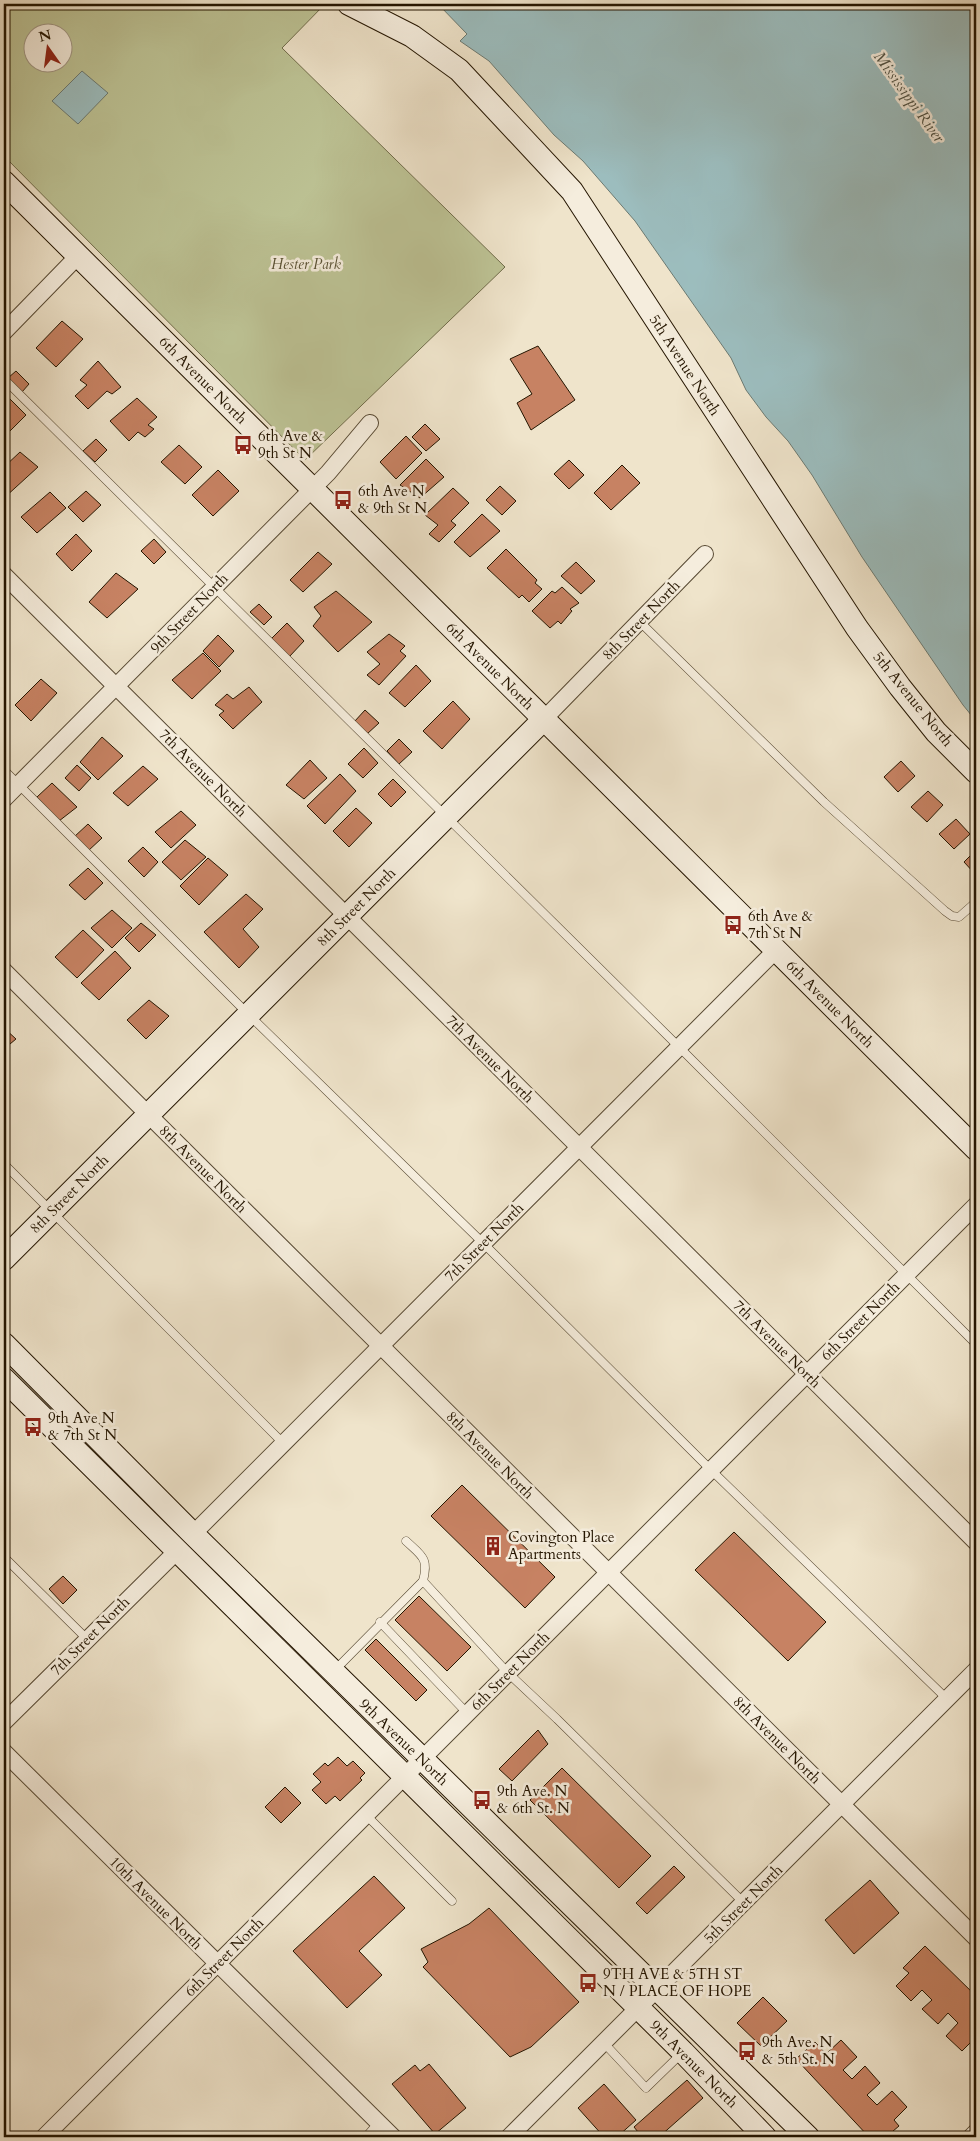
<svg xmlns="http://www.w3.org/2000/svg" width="980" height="2141" viewBox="0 0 980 2141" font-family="Cardo,serif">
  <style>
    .green { fill: #bdc395; stroke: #706c4a; fill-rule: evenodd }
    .water { fill: #9cbdbe; stroke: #6c7a72 }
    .building { fill: #c78263; stroke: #241500 }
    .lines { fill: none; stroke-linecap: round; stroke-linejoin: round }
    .lane-casing { stroke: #574933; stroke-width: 9 }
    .street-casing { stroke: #574933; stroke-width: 18 }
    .secondary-casing { stroke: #241500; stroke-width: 24 }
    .lane { stroke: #f5eddd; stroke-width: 8 }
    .street { stroke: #f5eddd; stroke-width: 16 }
    .secondary { stroke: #f5eddd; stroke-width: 22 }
    .labels { text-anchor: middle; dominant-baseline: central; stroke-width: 5; stroke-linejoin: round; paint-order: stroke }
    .park-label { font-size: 15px; font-style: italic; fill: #5a5234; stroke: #f5eddd }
    .street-label { font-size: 15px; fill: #241500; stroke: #f5eddd }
    .poi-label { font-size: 15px; fill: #241500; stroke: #f5eddd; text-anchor: start }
    .water-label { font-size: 16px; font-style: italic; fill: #4e5042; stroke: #f5eddd }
  </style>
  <rect width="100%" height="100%" fill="#efe4cb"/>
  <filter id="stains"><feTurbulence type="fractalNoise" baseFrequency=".004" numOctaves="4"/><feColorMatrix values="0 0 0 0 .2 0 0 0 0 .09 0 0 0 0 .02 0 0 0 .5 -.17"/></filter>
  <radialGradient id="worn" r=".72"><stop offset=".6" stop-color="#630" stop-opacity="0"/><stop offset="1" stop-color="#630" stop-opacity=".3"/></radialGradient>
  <!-- green -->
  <path class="green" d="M4 4H325L282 48 505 267 305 460 4 156ZM32 32H62V62H32Z"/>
  <!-- water -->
  <g class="water">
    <path d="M438 4H976V721L963 705 862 557 812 475 788 441 766 417 746 390 731 358 635 221 583 161 554 135 489 61 460 41 467 34Z"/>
    <path d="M82 71 108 93 78 124 52 101Z"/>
  </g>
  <!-- building -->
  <g class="building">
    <path d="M62 321 83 339 56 367 36 348Z"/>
    <path d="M538 346 575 400 531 430 517 403 532 394 510 359Z"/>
    <path d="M98 361 121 387 112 394 107 391 88 409 75 396 87 385 80 380Z"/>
    <path d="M16 371 29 384 22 392 8 378Z"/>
    <path d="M4 393 26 415 8 433 4 428Z"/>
    <path d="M137 398 157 417 148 425 154 429 145 437 138 432 129 441 110 421Z"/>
    <path d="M425 424 440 439 426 451 412 437Z"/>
    <path d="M406 436 422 453 396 479 380 462Z"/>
    <path d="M96 439 107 450 95 462 83 451Z"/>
    <path d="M179 445 202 467 185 484 161 462Z"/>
    <path d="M20 452 38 467 4 498V467Z"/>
    <path d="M426 459 444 477 420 498 400 485Z"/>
    <path d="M569 460 584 475 569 489 554 474Z"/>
    <path d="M622 465 640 483 611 510 594 493Z"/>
    <path d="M218 470 239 491 213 516 192 495Z"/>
    <path d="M500 486 516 501 502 515 486 500Z"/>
    <path d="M453 488 469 503 451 521 456 525 439 542 429 534 438 525 425 515Z"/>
    <path d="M86 491 101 505 83 522 68 507Z"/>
    <path d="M50 492 66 508 37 533 21 517Z"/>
    <path d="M482 514 500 531 470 557 454 542Z"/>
    <path d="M76 534 92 551 72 571 56 554Z"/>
    <path d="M154 539 166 552 154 564 141 551Z"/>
    <path d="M506 549 537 580 535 583 542 589 529 602 522 595 519 598 487 568Z"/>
    <path d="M318 552 332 564 303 592 290 580Z"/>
    <path d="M576 562 595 581 581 594 561 576Z"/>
    <path d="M116 573 138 589 107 618 89 602Z"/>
    <path d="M562 587 579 603 570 609 572 611 561 624 558 621 550 628 532 611 552 591 555 593Z"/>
    <path d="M336 591 372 622 338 652 313 626 321 616 314 607Z"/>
    <path d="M259 604 272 617 264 625 250 612Z"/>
    <path d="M287 623 304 641 289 657 271 639Z"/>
    <path d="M389 634 405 646 400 651 406 656 379 685 367 675 380 664 367 652Z"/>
    <path d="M218 635 234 651 219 667 203 651Z"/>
    <path d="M203 653 221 671 192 699 172 680Z"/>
    <path d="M416 665 431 681 405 707 389 693Z"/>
    <path d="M41 679 57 693 31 721 15 705Z"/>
    <path d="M249 687 262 702 233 729 219 715 224 711 215 705 227 694 233 699Z"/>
    <path d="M453 701 470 719 442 749 423 731Z"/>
    <path d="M365 710 379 723 367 734 354 722Z"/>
    <path d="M102 737 123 756 98 780 80 762Z"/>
    <path d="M399 739 412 752 399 764 387 751Z"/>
    <path d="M364 748 378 763 363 778 348 764Z"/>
    <path d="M310 760 327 778 304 799 286 785Z"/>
    <path d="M901 761 915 776 898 792 884 777Z"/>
    <path d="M77 765 91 778 79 791 65 778Z"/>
    <path d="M143 766 158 779 128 806 113 793Z"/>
    <path d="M340 774 356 791 325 824 307 806Z"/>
    <path d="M393 779 406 792 391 807 378 794Z"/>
    <path d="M52 783 77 807 59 821 37 797Z"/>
    <path d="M928 791 943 805 927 822 911 807Z"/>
    <path d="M356 808 372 823 349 847 333 831Z"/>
    <path d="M181 811 196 825 171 848 155 832Z"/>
    <path d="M956 819 970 834 954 849 939 834Z"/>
    <path d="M88 824 102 838 88 851 74 837Z"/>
    <path d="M185 840 206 857 181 880 162 862Z"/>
    <path d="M143 847 158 862 144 877 128 861Z"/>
    <path d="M976 850V875L964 862Z"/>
    <path d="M208 858 228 875 199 905 180 886Z"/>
    <path d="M88 868 103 883 85 900 69 885Z"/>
    <path d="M246 894 263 909 243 929 259 947 239 968 204 932Z"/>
    <path d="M112 910 132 928 112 948 91 928Z"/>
    <path d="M141 923 156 935 139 952 125 938Z"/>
    <path d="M83 930 104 950 77 978 55 957Z"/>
    <path d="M115 951 131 968 99 1000 81 983Z"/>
    <path d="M149 1000 169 1016 146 1039 127 1020Z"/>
    <path d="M4 1028 16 1039 4 1049Z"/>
    <path d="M462 1485 555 1577 525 1608 431 1516Z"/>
    <path d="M734 1532 826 1622 788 1661 695 1570Z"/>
    <path d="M63 1576 77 1590 63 1604 49 1589Z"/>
    <path d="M419 1596 471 1647 447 1671 395 1620Z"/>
    <path d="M376 1639 427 1690 416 1701 365 1650Z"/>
    <path d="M538 1730 548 1744 512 1781 499 1769Z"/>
    <path d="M338 1757 347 1766 353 1761 365 1773 360 1778 362 1780 340 1801 335 1796 326 1804 312 1790 321 1782 313 1774 325 1763 328 1766Z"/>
    <path d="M562 1768 651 1856 619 1888 530 1800Z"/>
    <path d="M285 1787 301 1803 281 1823 265 1807Z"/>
    <path d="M674 1866 685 1877 647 1914 636 1903Z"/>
    <path d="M374 1876 405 1908 359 1951 382 1975 347 2008 293 1951Z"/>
    <path d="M870 1880 899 1913 854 1954 825 1920Z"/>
    <path d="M489 1908 579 2002 531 2047 510 2057 423 1967 428 1962 421 1949 469 1924Z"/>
    <path d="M925 1946 976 1996V2039L975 2038 962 2051 946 2036 958 2023 948 2013 938 2024 922 2009 932 2000 922 1990 911 2001 896 1986 909 1973 903 1968Z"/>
    <path d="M763 1997 787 2021 761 2046 737 2023Z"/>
    <path d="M841 2040 857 2057 843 2070 852 2079 865 2066 880 2083 867 2095 877 2105 892 2091 907 2107 894 2120 899 2126 886 2137H869L796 2059 815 2042 826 2054Z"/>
    <path d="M429 2064 466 2108 435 2134 392 2084 415 2065 420 2071Z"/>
    <path d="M687 2080 703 2098 659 2137H642L634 2127Z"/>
    <path d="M604 2084 636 2120 617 2137H604L578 2108Z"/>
  </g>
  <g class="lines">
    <!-- lane casing -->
    <g class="lane-casing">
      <g id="lane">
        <path d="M4 379 679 1047 976 1344"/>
        <path d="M639 621 824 802 945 911 952 916 959 917 976 902"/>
        <path d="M4 770 248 1014 483 1243 711 1470 947 1699"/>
        <path d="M4 1164 283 1443"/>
        <path d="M406 1541C422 1556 429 1558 423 1581"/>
        <path d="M4 1557 87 1639"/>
        <path d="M380 1622 467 1713"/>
        <path d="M335 1670 423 1581 508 1673 557 1719 744 1903"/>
        <path d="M366 1815 452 1901"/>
        <path d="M604 2043 646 2088 681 2054"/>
        <path d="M366 2137 378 2123"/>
      </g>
    </g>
    <!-- street casing -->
    <g class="street-casing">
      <g id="street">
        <path d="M4 332 78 256"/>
        <path d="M4 575 976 1542"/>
        <path d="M544 719 705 554"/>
        <path d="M4 799 328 473 370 423"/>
        <path d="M4 971 976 1938"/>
        <path d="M193 1534 776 950"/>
        <path d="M4 1722 177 1551"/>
        <path d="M4 1752 393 2137"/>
        <path d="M44 2137 976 1205"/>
        <path d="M509 2137 976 1670"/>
        <path d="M971 2137 976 2132"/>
      </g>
    </g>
    <!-- secondary casing -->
    <g class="secondary-casing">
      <g id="secondary">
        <path d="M349 4 412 36 459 70 572 191 857 628 900 687 936 732 976 772"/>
        <path d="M4 182 976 1149"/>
        <path d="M4 1259 544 719"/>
        <path d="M4 1344 193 1534 808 2137"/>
        <path d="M4 1379 683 2052 765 2137"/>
      </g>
    </g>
    <!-- lane -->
    <use href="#lane" class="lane"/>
    <!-- street -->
    <use href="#street" class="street"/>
    <!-- secondary -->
    <use href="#secondary" class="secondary"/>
  </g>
  <!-- icons -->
  <defs>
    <g id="bus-bare" transform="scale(1.5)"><path d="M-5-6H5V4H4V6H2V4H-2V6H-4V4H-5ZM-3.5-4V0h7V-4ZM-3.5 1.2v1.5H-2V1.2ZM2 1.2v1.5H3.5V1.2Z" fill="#8f2418" stroke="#f5eddd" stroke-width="2.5" paint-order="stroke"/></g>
    <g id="building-bare" transform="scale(1.5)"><path d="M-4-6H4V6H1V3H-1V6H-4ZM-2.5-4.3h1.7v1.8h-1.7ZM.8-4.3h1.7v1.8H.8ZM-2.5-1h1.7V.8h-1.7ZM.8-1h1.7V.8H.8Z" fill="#8f2418" stroke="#f5eddd" stroke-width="2.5" paint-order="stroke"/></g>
  </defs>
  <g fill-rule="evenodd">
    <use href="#bus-bare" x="243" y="445"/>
    <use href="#bus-bare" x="343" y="500"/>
    <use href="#bus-bare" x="733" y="925"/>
    <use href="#bus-bare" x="33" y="1427"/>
    <use href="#building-bare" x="493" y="1546"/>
    <use href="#bus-bare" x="482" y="1800"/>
    <use href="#bus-bare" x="588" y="1983"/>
    <use href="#bus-bare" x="747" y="2051"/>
  </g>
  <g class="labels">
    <!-- park labels -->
    <g class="park-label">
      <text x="306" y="264">Hester Park</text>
    </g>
    <!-- street labels -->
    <g class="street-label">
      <text transform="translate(685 365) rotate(57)">5th Avenue North</text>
      <text transform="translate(203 380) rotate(45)">6th Avenue North</text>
      <text transform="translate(189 613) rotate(-46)">9th Street North</text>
      <text transform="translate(641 620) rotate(-46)">8th Street North</text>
      <text transform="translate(490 666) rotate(45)">6th Avenue North</text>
      <text transform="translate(913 699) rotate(51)">5th Avenue North</text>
      <text transform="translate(203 773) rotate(45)">7th Avenue North</text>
      <text transform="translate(356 907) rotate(-45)">8th Street North</text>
      <text transform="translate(830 1004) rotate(45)">6th Avenue North</text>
      <text transform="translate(490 1059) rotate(45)">7th Avenue North</text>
      <text transform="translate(203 1169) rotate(45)">8th Avenue North</text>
      <text transform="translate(69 1194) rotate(-45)">8th Street North</text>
      <text transform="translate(484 1242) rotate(-45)">7th Street North</text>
      <text transform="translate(860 1321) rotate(-45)">6th Street North</text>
      <text transform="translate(777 1344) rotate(45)">7th Avenue North</text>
      <text transform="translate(490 1455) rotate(45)">8th Avenue North</text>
      <text transform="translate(90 1636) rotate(-45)">7th Street North</text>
      <text transform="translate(510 1671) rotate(-45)">6th Street North</text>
      <text transform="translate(777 1740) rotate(45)">8th Avenue North</text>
      <text transform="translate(404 1742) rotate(44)">9th Avenue North</text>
      <text transform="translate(156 1903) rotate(45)">10th Avenue North</text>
      <text transform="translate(743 1904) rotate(-45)">5th Street North</text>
      <text transform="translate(224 1957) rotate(-45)">6th Street North</text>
      <text transform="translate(694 2064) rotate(45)">9th Avenue North</text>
    </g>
    <!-- poi labels -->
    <g class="poi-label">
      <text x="258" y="436">6th Ave &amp;<tspan x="258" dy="17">9th St N</tspan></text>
      <text x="358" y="491">6th Ave N<tspan x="358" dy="17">&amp; 9th St N</tspan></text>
      <text x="748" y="916">6th Ave &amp;<tspan x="748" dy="17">7th St N</tspan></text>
      <text x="48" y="1418">9th Ave N<tspan x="48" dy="17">&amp; 7th St N</tspan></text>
      <text x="508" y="1537">Covington Place<tspan x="508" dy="17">Apartments</tspan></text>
      <text x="497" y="1791">9th Ave. N<tspan x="497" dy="17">&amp; 6th St. N</tspan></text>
      <text x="603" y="1974">9TH AVE &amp; 5TH ST<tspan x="603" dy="17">N / PLACE OF HOPE</tspan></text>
      <text x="762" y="2042">9th Ave. N<tspan x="762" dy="17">&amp; 5th St. N</tspan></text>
    </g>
    <!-- water labels -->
    <g class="water-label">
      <text transform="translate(909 97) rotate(54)">Mississippi River</text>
    </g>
  </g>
  <!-- margin -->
  <rect width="980" height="2141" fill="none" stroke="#efe4cb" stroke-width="20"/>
  <rect x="5" y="5" width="970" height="2131" fill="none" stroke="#241500" stroke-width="2.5"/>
  <rect x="10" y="10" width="960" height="2121" fill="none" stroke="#241500"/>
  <!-- north arrow -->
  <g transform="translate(48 48) rotate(346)"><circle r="24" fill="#f5eddd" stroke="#a19785"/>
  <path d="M0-4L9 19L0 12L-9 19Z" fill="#8f2418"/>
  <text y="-8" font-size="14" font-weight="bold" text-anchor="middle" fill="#241500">N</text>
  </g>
  <rect width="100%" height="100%" filter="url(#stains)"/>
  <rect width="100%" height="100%" fill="url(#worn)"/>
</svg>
